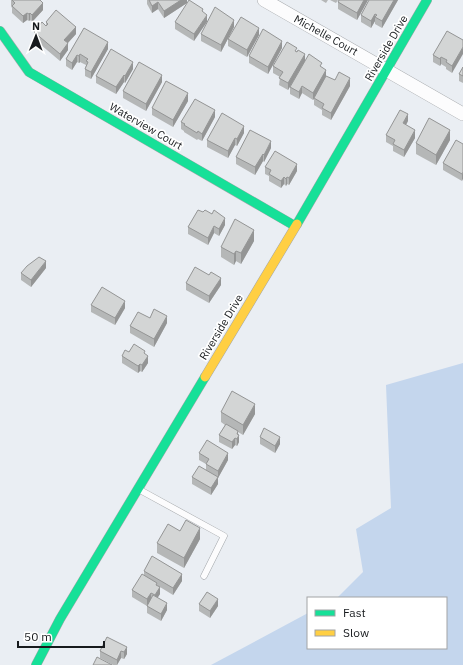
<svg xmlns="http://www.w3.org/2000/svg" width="463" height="665" viewBox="0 0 463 665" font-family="'IBM Plex Sans',sans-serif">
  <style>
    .green { fill: #c4d6ed }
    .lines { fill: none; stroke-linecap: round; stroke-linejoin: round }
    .lane-casing { stroke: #a4a7aa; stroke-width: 7 }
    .street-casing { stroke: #a4a7aa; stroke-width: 14 }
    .fast-casing { stroke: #a4a7aa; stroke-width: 10 }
    .slow-casing { stroke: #a4a7aa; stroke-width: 10 }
    .lane { stroke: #fcfcfd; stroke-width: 6 }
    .street { stroke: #fcfcfd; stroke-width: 13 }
    .fast { stroke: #16e098; stroke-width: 9 }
    .slow { stroke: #ffcf43; stroke-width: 9 }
    .wall { fill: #b5b7b7 }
    .shaded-wall { fill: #949595 }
    .building { fill: #d3d5d5; stroke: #949595 }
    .labels { text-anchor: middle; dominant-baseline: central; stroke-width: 3.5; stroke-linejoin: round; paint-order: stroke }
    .street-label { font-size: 11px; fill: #171a1d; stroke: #fff }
  </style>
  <rect width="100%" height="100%" fill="#eaeef3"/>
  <!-- green -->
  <path class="green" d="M463 363V665H211L308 613V648H446V598H337L363 572 356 529 391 508 386 385Z"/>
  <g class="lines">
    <!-- lane casing -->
    <g class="lane-casing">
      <path id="lane" d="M140 490 224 536 204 576"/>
    </g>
    <!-- street casing -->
    <g class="street-casing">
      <path id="street" d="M264 0 463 114"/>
    </g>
    <!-- fast casing -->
    <g class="fast-casing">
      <g id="fast">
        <path d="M0 31 29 72 295 226"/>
        <path d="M297 224 427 0"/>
        <path d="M36 665 60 619 205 377"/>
      </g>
    </g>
    <!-- slow casing -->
    <g class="slow-casing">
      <path id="slow" d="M205 377 297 224"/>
    </g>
    <!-- lane -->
    <use href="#lane" class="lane"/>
    <!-- street -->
    <use href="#street" class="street"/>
    <!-- fast -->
    <use href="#fast" class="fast"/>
    <!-- slow -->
    <use href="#slow" class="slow"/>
  </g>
  <!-- wall -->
  <g class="wall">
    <path d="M11 0H40L43 10 32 22 30 20 29 21 27 20 23 23 12 13V8L11 6Z"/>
    <path d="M147 0H187V3L164 18 158 9 152 13 147 4Z"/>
    <path d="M321 0H328L326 3Z"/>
    <path d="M330 0H338L336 3Z"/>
    <path d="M368 0 357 20 338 9V2Z"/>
    <path d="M369 0H398L382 28 375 24V21L371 28 361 22V15Z"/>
    <path d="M203 9 194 41 175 29V22Z"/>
    <path d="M46 22 76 34 68 43V50L60 61 34 39V32L46 26Z"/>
    <path d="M234 27 221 52 201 41V34Z"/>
    <path d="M84 28 108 49 91 79 85 76V69L86 65 80 62 79 63 77 62 72 70 66 66V59Z"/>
    <path d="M259 35 247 57 228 46V39Z"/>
    <path d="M463 40 452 73 446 69V67L441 64 440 66 433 62V55Z"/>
    <path d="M282 48 268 74 249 63V56Z"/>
    <path d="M297 51 305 61 322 68 326 77 335 80 350 86 331 120 322 115V110L314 105V99L313 100 302 93 299 99 290 94V87L298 72 288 90 279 85 280 77 273 73V66Z"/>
    <path d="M463 67V83L459 81V74Z"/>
    <path d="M133 69 125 83 124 82 116 94 96 83V76Z"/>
    <path d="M162 82 146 111 123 98V91Z"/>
    <path d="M188 101 173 127 152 115V108Z"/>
    <path d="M215 117 202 141 198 139 197 140 184 132V131L181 129V122Z"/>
    <path d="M408 121 406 125 415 138 404 157 393 151V146L386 142V135Z"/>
    <path d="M244 133 237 146 235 145 228 158 207 147V140Z"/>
    <path d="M450 140 436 165 416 154V143Z"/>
    <path d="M463 144 462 181 443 170V163Z"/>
    <path d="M271 148 264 162 263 161 255 175 236 164V157Z"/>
    <path d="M265 167 297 171 289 185 287 184 286 186 284 184 281 188 269 181V176L265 174Z"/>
    <path d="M225 225 219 236 214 233 208 245 188 234V227Z"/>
    <path d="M254 241 241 264 236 261 234 265 221 257V247Z"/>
    <path d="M46 268 31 287 21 280V273Z"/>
    <path d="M186 283 221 285 209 303 186 290Z"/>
    <path d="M91 305 125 308 115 325 91 312Z"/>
    <path d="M167 323 154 347 130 333V326Z"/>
    <path d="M129 352 145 354 148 363 142 372 140 371 138 373 122 363V356Z"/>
    <path d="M221 412 255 414 243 435 238 432 239 442 237 446 235 445 232 449 219 442V435L225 425 221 422Z"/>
    <path d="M260 437 280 444 275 453 260 444Z"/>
    <path d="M199 453 228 460 218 478V484L211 495 192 484V477L206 470V464L199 460Z"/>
    <path d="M180 531 200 539 184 568 157 553V543Z"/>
    <path d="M144 571 182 581 173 595 160 587V594L157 598 167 610 161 621 147 613V606L132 597V590L144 575Z"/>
    <path d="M199 604 218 606 210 618 199 611Z"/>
    <path d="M107 637 127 654 124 659 121 658 117 665H113L100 658V651Z"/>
  </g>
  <!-- shaded-wall -->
  <g class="shaded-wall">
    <path d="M181 0H187V3L164 18V11Z"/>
    <path d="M364 0H368L357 20V13Z"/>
    <path d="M394 0H398L382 28V21Z"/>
    <path d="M158 2V9L152 13V6Z"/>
    <path d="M43 3V10L32 22V15Z"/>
    <path d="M27 13V20L23 23V16Z"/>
    <path d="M30 13V20L29 21V14Z"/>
    <path d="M375 14V21L371 28V21Z"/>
    <path d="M207 15V22L194 41V34Z"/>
    <path d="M234 20V27L221 52V45Z"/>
    <path d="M76 27V34L64 47V40Z"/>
    <path d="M259 28V35L247 57V50Z"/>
    <path d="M282 41V48L268 74V67Z"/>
    <path d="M108 42V49L91 79V72Z"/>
    <path d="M68 43V50L60 61V54Z"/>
    <path d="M463 47V54L452 73V66Z"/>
    <path d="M80 54V62L79 63V56Z"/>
    <path d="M305 54V61L288 90V83Z"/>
    <path d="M77 55V62L72 70V63Z"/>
    <path d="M441 57V64L440 66V59Z"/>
    <path d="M133 62V69L125 83V76Z"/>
    <path d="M326 70V77L313 100V93Z"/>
    <path d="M124 75V82L116 94V87Z"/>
    <path d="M162 75V82L146 111V104Z"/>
    <path d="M350 78V86L331 120V113Z"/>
    <path d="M302 86V93L299 99V92Z"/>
    <path d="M188 93V101L173 127V120Z"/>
    <path d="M215 110V117L202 141V134Z"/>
    <path d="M408 114V121L403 130V123Z"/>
    <path d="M244 126V133L237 146V139Z"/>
    <path d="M415 130V138L404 157V150Z"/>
    <path d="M450 130V140L436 165V155Z"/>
    <path d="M235 138V145L228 158V151Z"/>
    <path d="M271 141V148L264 162V155Z"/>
    <path d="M263 154V161L255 175V167Z"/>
    <path d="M297 164V171L289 185V178Z"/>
    <path d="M463 172V179L462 181V174Z"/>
    <path d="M284 177V184L281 188V181Z"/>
    <path d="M287 177V184L286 186V179Z"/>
    <path d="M225 218V225L219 236V229Z"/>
    <path d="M214 226V233L208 245V238Z"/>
    <path d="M254 230V241L241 264V253Z"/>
    <path d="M236 251V261L234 265V254Z"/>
    <path d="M46 261V268L31 287V280Z"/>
    <path d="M221 278V285L209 303V296Z"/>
    <path d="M125 301V308L115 325V318Z"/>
    <path d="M167 316V323L154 347V339Z"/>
    <path d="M148 356V363L142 372V365Z"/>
    <path d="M140 364V371L138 373V366Z"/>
    <path d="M255 404V414L243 435V425Z"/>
    <path d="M238 431V437L239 435V442L237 446V434Z"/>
    <path d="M280 437V444L275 453V446Z"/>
    <path d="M235 438V445L232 449V442Z"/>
    <path d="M228 453V460L218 478V484L211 495V488L218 477V471Z"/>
    <path d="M200 528V539L184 568V558Z"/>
    <path d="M182 574V581L173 595V588Z"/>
    <path d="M160 587V594L155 602V595Z"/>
    <path d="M151 593V600L147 606V599Z"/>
    <path d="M218 599V606L210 618V611Z"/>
    <path d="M167 603V610L161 621V614Z"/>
    <path d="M127 647V654L124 659V652Z"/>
    <path d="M121 651V658L117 665V660Z"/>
  </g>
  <!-- building -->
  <g class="building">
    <path d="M12 0H40L43 3 32 15 30 13 29 14 27 13 23 16 12 6 15 3Z"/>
    <path d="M149 0H181L164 11 158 2 152 6Z"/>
    <path d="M189 0 203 9 202 11 207 15 194 34 175 22Z"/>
    <path d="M339 0H364L357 13 338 2Z"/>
    <path d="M369 0H394L382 21 375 17 377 15 375 14 371 21 361 15Z"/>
    <path d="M215 7 234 20 221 45 201 34Z"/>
    <path d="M56 10 76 27 64 40 68 43 60 54 34 32 42 22 46 26 48 24 46 22Z"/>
    <path d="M241 17 259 28 247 50 228 39Z"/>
    <path d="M84 28 108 42 91 72 85 69 88 62 86 61 88 59 80 54 79 56 77 55 72 63 66 59Z"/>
    <path d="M263 29 282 41 268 67 249 56Z"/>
    <path d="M447 31 463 40V47L452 66 446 62 447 60 441 57 440 59 433 55Z"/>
    <path d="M287 42 297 48 295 51 297 52 298 50 305 54 288 83 279 78 283 72 273 66Z"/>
    <path d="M111 49 133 62 125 76 124 75 116 87 96 76Z"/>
    <path d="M309 54 322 63 320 66 326 70 313 93 302 86 299 92 290 87Z"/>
    <path d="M139 62 162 75 146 104 123 91Z"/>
    <path d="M463 67V76L459 74Z"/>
    <path d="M339 72 350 78 331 113 322 108 324 104 314 98 326 76 335 80Z"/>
    <path d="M166 81 188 93 173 120 152 108Z"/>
    <path d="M195 99 215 110 202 134 198 131 197 133 184 125 185 124 181 122Z"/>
    <path d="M400 110 408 114 403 123 415 130 404 150 393 144 395 140 386 135Z"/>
    <path d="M222 113 244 126 237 139 235 138 228 151 207 140Z"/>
    <path d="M429 118 450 130 436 155 416 143Z"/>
    <path d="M250 130 271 141 264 155 263 154 255 167 236 157Z"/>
    <path d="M456 140 463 144V172L462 174 443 163Z"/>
    <path d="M275 151 297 164 289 178 287 177 286 179 284 177 281 181 269 174 271 170 265 167Z"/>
    <path d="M198 210 203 212 205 210 212 214 214 210 225 218 219 229 214 226 208 238 188 227Z"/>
    <path d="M235 219 254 230 241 253 236 251 234 254 221 247Z"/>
    <path d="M39 257 46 261 31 280 21 273 27 266Z"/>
    <path d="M195 267 209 275 211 272 221 278 209 296 186 283Z"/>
    <path d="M102 287 125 301 115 318 91 305Z"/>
    <path d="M154 309 167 316 154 339 130 326 138 312 150 318Z"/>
    <path d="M134 344 145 351 144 353 148 356 142 365 140 364 138 366 122 356 125 350 129 352Z"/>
    <path d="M232 391 255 404 243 425 221 412Z"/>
    <path d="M226 424 238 431 237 434 239 435 237 439 235 438 232 442 219 435Z"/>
    <path d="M264 428 280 437 275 446 260 437Z"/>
    <path d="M207 440 228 453 218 471 206 464 209 459 199 453Z"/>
    <path d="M199 466 218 477 211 488 192 477Z"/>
    <path d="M186 520 200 528 184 558 157 543 168 524 180 531Z"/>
    <path d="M152 556 182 574 173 588 144 571Z"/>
    <path d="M142 574 157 583 156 585 160 587 155 595 151 593 147 599 132 590Z"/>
    <path d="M207 592 218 599 210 611 199 604Z"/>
    <path d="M153 595 167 603 161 614 147 606Z"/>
    <path d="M107 637 127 647 124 652 121 651 117 660 100 651Z"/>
    <path d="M97 657 112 665H93Z"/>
  </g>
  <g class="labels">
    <!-- street labels -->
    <g class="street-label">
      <text transform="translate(326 35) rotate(29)">Michelle Court</text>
      <text transform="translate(386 48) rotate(-60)">Riverside Drive</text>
      <text transform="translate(146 126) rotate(30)">Waterview Court</text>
      <text transform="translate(221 327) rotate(-59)">Riverside Drive</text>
    </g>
  </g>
  <!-- legend -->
  <rect x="307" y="597" width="140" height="52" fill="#ffffff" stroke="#a2a3a5"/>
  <rect x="315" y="610" width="20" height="6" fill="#16e098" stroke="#a2a3a5"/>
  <text x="343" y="617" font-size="12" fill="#171a1d">Fast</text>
  <rect x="315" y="630" width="20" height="6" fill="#ffcf43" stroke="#a2a3a5"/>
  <text x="343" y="637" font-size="12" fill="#171a1d">Slow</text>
  <!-- north arrow -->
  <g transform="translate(36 36) rotate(1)" stroke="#ffffff" stroke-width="3" paint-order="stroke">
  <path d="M0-3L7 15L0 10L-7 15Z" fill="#171a1d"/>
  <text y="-6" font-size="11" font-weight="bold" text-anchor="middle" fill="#171a1d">N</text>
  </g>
  <!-- scale -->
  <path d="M18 641v6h86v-6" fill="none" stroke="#171a1d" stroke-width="2"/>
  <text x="24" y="641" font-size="12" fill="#171a1d" stroke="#ffffff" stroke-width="3" paint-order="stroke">50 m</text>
</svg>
